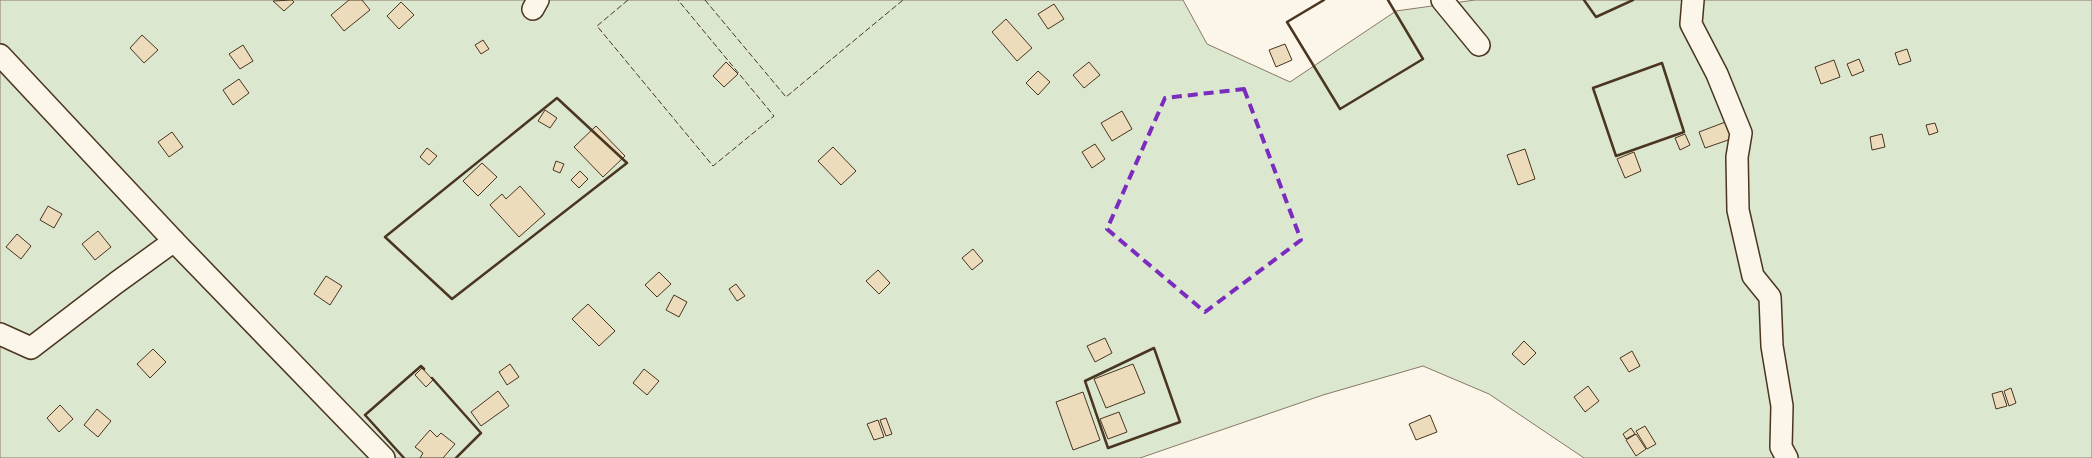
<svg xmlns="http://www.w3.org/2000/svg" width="2092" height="458" viewBox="0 0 2092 458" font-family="Raleway,sans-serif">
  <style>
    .green { fill: #dce7d0; stroke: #887966 }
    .building { fill: #ecdcbc; stroke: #4a3520 }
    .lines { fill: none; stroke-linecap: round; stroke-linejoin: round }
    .street-casing { stroke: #4a3520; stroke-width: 24 }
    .street { stroke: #fbf6e9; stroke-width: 21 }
    .fence { stroke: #4a3520; stroke-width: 1; stroke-dasharray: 6 2.5; stroke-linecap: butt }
    .wall { stroke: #4a3520; stroke-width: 2.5 }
    .marked { fill: none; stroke: #7b2cbf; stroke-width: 4; stroke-dasharray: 10 6; stroke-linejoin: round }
  </style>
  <rect width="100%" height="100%" fill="#fbf6e9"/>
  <!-- green -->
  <path class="green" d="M0 0H1183L1207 44 1290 82 1396 11 1475 0H2092V458H1584L1489 394 1423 366 1323 395 1140 458H0Z"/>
  <!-- building -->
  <g class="building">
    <path d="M292 0 294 2 284 11 273 1Z"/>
    <path d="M349 0H362L370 10 344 31 331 15Z"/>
    <path d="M401 2 414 15 399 29 387 16Z"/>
    <path d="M1054 4 1064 19 1048 29 1038 14Z"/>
    <path d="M1006 19 1032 48 1017 61 992 32Z"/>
    <path d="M142 35 158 50 144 63 130 48Z"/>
    <path d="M483 40 489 49 481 54 475 45Z"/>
    <path d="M1285 44 1292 60 1276 67 1269 50Z"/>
    <path d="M243 45 253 61 240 69 229 54Z"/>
    <path d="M1907 49 1911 61 1899 65 1895 53Z"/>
    <path d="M1859 59 1864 71 1852 76 1847 64Z"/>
    <path d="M1834 60 1840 77 1821 84 1815 67Z"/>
    <path d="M726 62 738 74 724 87 713 76Z"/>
    <path d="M1089 62 1100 75 1084 88 1073 75Z"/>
    <path d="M1038 71 1050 82 1038 95 1026 83Z"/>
    <path d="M239 79 249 93 233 105 223 90Z"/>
    <path d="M545 110 557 118 550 128 538 121Z"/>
    <path d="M1122 111 1132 129 1112 141 1101 123Z"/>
    <path d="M1728 121 1734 138 1705 148 1699 132Z"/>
    <path d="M1935 123 1938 132 1929 135 1926 125Z"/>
    <path d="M596 126 625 156 603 177 574 147Z"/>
    <path d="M172 132 183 147 169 157 158 142Z"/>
    <path d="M1685 134 1690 145 1680 150 1675 138Z"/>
    <path d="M1882 134 1885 147 1872 150 1870 137Z"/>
    <path d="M1095 144 1105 159 1092 168 1082 152Z"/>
    <path d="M833 147 856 171 841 185 818 161Z"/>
    <path d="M427 148 437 156 429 165 420 157Z"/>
    <path d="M1525 149 1535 179 1518 185 1507 155Z"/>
    <path d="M1634 152 1641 171 1625 178 1617 159Z"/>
    <path d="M556 161 564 164 560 173 553 170Z"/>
    <path d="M482 163 497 177 478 196 463 181Z"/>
    <path d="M580 171 588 179 579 188 571 180Z"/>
    <path d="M520 186 545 214 519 237 490 205 502 194 506 199Z"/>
    <path d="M48 206 62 214 54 228 40 220Z"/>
    <path d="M98 231 111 247 95 260 82 244Z"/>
    <path d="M17 234 31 246 21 259 6 247Z"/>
    <path d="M973 249 983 261 972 270 962 258Z"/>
    <path d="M878 270 890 283 879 294 866 281Z"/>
    <path d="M659 272 671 284 657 297 645 285Z"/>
    <path d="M326 276 342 286 330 305 314 294Z"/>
    <path d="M736 284 745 296 737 301 729 289Z"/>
    <path d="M674 295 687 302 679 317 666 310Z"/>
    <path d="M588 304 615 331 599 346 572 319Z"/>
    <path d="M1105 338 1112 353 1095 362 1087 346Z"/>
    <path d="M1524 341 1536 353 1524 365 1512 354Z"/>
    <path d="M153 349 166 362 150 378 137 364Z"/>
    <path d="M1632 351 1640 366 1629 372 1620 358Z"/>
    <path d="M510 364 519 377 507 385 499 372Z"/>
    <path d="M1133 364 1145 393 1106 408 1094 379Z"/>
    <path d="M422 368 433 380 426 387 415 375Z"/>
    <path d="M644 369 659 381 647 395 633 383Z"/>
    <path d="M1588 386 1599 401 1585 412 1574 397Z"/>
    <path d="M2011 388 2016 403 2009 406 2004 391Z"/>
    <path d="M498 391 509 406 481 426 471 412Z"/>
    <path d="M2002 391 2007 406 1996 409 1992 394Z"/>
    <path d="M1083 392 1100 440 1073 450 1056 402Z"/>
    <path d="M60 405 73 419 59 432 47 418Z"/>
    <path d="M97 409 111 421 98 437 84 425Z"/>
    <path d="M1119 412 1127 432 1108 439 1100 419Z"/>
    <path d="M1430 415 1437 432 1416 440 1409 424Z"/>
    <path d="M886 418 892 434 886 436 880 420Z"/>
    <path d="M878 420 884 437 874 440 867 424Z"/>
    <path d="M1645 426 1656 444 1647 449 1636 431Z"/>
    <path d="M1631 428 1635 434 1626 439 1623 434Z"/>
    <path d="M430 430 437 437 441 433 455 444 443 458H420L423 453 415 447Z"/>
    <path d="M1636 434 1646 449 1636 456 1626 440Z"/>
  </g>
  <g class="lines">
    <!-- street casing -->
    <g class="street-casing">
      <g id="street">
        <path d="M1442 0 1479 45"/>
        <path d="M1693 0 1691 24 1717 74 1741 133 1737 157 1738 210 1753 276 1770 297 1772 346 1782 406 1781 447 1787 458"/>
        <path d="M533 9 538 0"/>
        <path d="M0 55 174 241 384 458"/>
        <path d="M0 334 31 348 116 283 174 241"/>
      </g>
    </g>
    <!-- street -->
    <use href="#street" class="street"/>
    <!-- fence -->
    <g class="fence">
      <path d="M628 0 597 26 713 166 774 116 678 0"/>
      <path d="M705 0 786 97 903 0"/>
    </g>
    <!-- wall -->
    <g class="wall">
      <path d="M1324 0 1287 22 1340 109 1423 59 1388 0"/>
      <path d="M1584 0 1596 17 1633 0"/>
      <path d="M1662 63 1684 132 1616 156 1593 88Z"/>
      <path d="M557 98 627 163 452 299 385 237Z"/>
      <path d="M1154 348 1180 422 1108 448 1085 381Z"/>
      <path d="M432 378 481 433 456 458"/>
      <path d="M404 458 365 415 421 366 424 369"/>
    </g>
  </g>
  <!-- marked area -->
  <path class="marked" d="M1244 89 1301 240 1205 312 1107 229 1165 98Z"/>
</svg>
